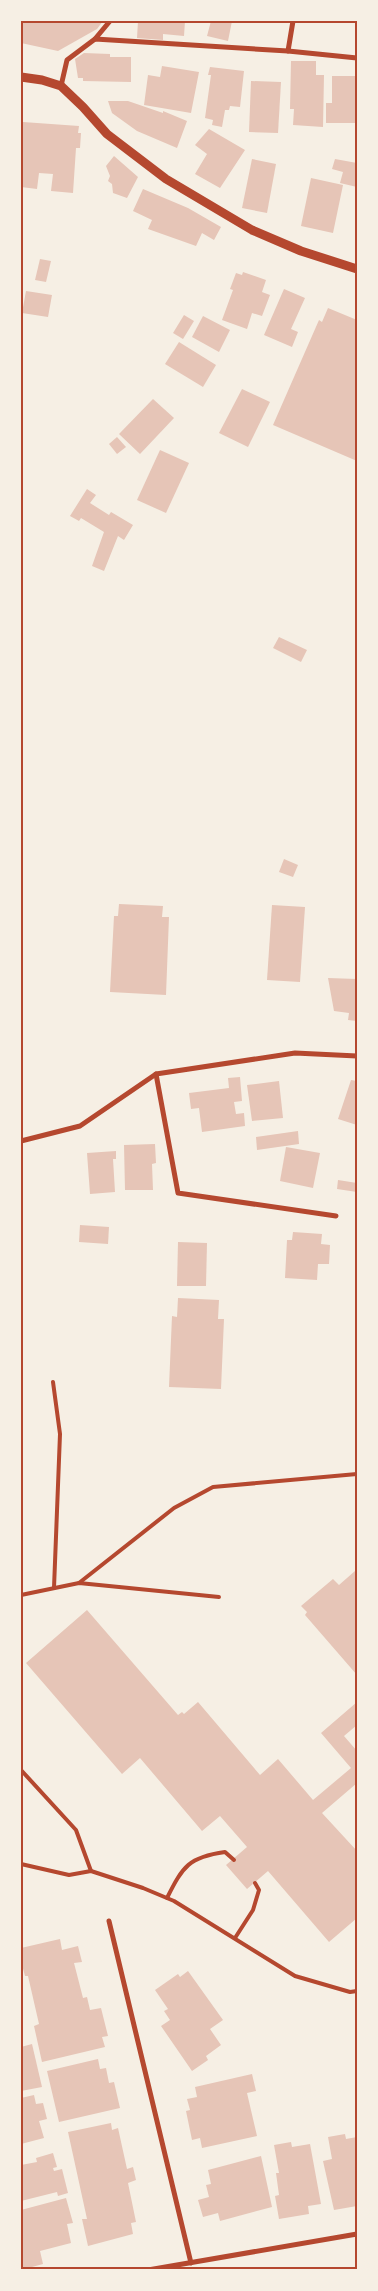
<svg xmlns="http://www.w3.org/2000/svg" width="378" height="2291" viewBox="0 0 378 2291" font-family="'IBM Plex Sans',sans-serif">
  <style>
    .building { fill: #e6c5b7 }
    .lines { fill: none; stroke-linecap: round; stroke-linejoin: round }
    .service { stroke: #b5482f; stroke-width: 4 }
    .minor { stroke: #b5482f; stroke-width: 5 }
    .tertiary { stroke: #b5482f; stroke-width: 9 }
    .neatline { fill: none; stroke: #b5482f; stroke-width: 2 }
  </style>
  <rect width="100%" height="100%" fill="#f6efe4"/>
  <!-- building -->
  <g class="building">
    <path d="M23 21H103L97 29 58 51 21 43Z"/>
    <path d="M138 21H185L184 36 163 34V40L137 38Z"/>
    <path d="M211 21H232L228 41 207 36Z"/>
    <path d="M84 53 110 54V57H131V82L83 81V78H78L75 59Z"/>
    <path d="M291 61H316V75H324L323 127 293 125 294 109H290Z"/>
    <path d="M162 66 199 72 191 113 144 105 148 75 160 77Z"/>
    <path d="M210 67 244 71 240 107 230 106 229 110H225L222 127 212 125 213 120 205 118 211 75H208Z"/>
    <path d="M332 76H357V123H326V103H332Z"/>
    <path d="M251 81 281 82 278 133 249 132Z"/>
    <path d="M108 101H128L163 113V111L187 121 177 148 137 131 112 113Z"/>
    <path d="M23 122 79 126 78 133H81L80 148H76L73 193 51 191 53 174 39 173 37 189 21 187Z"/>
    <path d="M209 129 245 150 220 188 195 174 207 154 195 145Z"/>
    <path d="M114 156 138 177 127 198 113 193 112 184 108 181 110 176 106 166Z"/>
    <path d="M252 159 276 164 267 213 242 208Z"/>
    <path d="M335 159 357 163V187L340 183 343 172 332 169Z"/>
    <path d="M311 178 343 185 333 233 301 226Z"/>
    <path d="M143 189 188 208 221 227 214 240 202 233 196 246 148 229 152 220 133 211Z"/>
    <path d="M40 259 51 261 46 282 35 280Z"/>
    <path d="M243 272 266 280 262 292 270 295 262 316 252 313 247 329 222 320 233 290 230 289 236 273 242 275Z"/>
    <path d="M284 289 305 298 291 329 298 332 292 347 264 335Z"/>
    <path d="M26 291 52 295 48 317 22 313Z"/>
    <path d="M328 308 357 320V461L273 425 319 320 322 322Z"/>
    <path d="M184 315 194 321 183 339 173 333Z"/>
    <path d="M203 316 230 330 219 352 192 337Z"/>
    <path d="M179 342 216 365 203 387 165 364Z"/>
    <path d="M242 389 270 402 248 447 219 433Z"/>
    <path d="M153 399 174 418 140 454 119 434Z"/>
    <path d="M117 437 126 447 117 454 109 444Z"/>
    <path d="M160 450 189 463 166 513 137 500Z"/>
    <path d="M87 489 96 495 90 503 109 515 111 512 133 525 124 540 118 536 104 571 92 566 104 532 81 518 79 521 70 516Z"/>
    <path d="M279 637 307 650 301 662 273 648Z"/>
    <path d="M284 859 298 865 293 877 279 872Z"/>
    <path d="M119 904 163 906 162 917H169L166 995 110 992 114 916H118Z"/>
    <path d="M272 905 305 907 300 982 267 980Z"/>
    <path d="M328 978 357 979V1021L348 1020 349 1013 334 1011Z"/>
    <path d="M240 1077 242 1101 234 1102 236 1114 244 1113 245 1126 202 1132 199 1108 191 1109 189 1093 229 1088 228 1078Z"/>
    <path d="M351 1080 357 1081V1125L338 1119Z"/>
    <path d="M279 1081 283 1118 252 1121 247 1085Z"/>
    <path d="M298 1131 299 1144 257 1150 256 1137Z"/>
    <path d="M155 1144 156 1163 152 1164 153 1190H125L124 1145Z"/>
    <path d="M286 1147 320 1153 313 1188 280 1181Z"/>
    <path d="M116 1151V1159H113L115 1192 90 1194 87 1153Z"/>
    <path d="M338 1180 357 1183V1192L337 1189Z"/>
    <path d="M80 1225 109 1227 108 1244 79 1242Z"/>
    <path d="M293 1232 322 1234 321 1244 330 1245 329 1264H318L317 1280 285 1278 287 1240H292Z"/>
    <path d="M178 1242 207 1243 206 1286H177Z"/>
    <path d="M178 1298 219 1300 218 1319H224L221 1389 169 1387 172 1316 177 1317Z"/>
    <path d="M355 1571 357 1573V1675L305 1615 307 1612 301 1606 333 1579 339 1585Z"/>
    <path d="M87 1610 178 1715 182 1712 184 1714 198 1702 260 1775 278 1759 313 1800 351 1768 321 1733 357 1702V1725L344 1736 357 1751V1783L322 1813 357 1851V1918L329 1942 268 1871 247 1889 226 1865 247 1847 220 1816 202 1831 140 1758 122 1774 26 1663Z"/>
    <path d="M60 1939 62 1950 78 1946 82 1962 74 1963 83 1998 87 1997 90 2010 101 2008 108 2036 102 2037 105 2047 42 2062 34 2026 39 2024 28 1976H25L21 1961V1948Z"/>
    <path d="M188 1971 223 2020 210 2029 221 2045 206 2056 208 2060 192 2071 161 2026 170 2020 164 2011 168 2009 155 1990 178 1974 180 1977Z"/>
    <path d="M32 2044 42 2087 21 2091V2047Z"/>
    <path d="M98 2059 100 2069 106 2068 109 2083 114 2082 120 2108 59 2122 47 2071Z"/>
    <path d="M252 2074 256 2091 247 2093 257 2136 202 2148 200 2138 192 2140 186 2111 190 2110 187 2099 197 2097 195 2087Z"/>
    <path d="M34 2095 36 2104 43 2103 47 2119 39 2121 44 2138 21 2144V2098Z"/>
    <path d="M111 2123 112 2130 118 2128 127 2169 133 2167 136 2180 128 2183 136 2222 131 2223 133 2234 88 2246 82 2219H87L68 2132Z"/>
    <path d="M345 2134 346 2139 357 2137V2206L334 2210 323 2161 332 2159 328 2137Z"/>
    <path d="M291 2142 292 2147 310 2144 321 2204 308 2206 309 2214 279 2219 275 2196 279 2195 276 2173H279L274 2145Z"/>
    <path d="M53 2153 57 2167 53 2168 54 2171 62 2169 68 2193 58 2196 57 2192 21 2201V2165L37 2162 36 2158Z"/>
    <path d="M261 2156 272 2207 220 2221 218 2213 203 2217 198 2200 209 2197 206 2185 211 2184 208 2170Z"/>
    <path d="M66 2198 73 2223 67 2224 71 2243 40 2251 43 2264 21 2270V2210Z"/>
  </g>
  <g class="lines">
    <!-- service -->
    <g class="service">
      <path d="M53 1382 60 1434 54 1588"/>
      <path d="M79 1583 174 1508 213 1487 357 1474"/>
      <path d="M21 1595 79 1583 219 1597"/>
      <path d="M21 1770 76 1830 91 1871"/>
      <path d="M21 1864 69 1875 91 1871 143 1888 174 1901 295 1976 350 1992 357 1991"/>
      <path d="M167 1898C183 1866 189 1857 225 1852L234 1860"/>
      <path d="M235 1938 253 1910 259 1890 255 1883"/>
    </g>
    <!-- minor -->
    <g class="minor">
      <path d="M95 39 110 21"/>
      <path d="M288 51 293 21"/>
      <path d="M61 86 67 60 95 39 288 51 357 58"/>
      <path d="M156 1074 178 1193 336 1216"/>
      <path d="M21 1141 80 1126 156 1074 295 1053 357 1056"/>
      <path d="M109 1921 191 2263"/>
      <path d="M148 2270 357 2234"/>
    </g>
    <!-- tertiary -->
    <path class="tertiary" d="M21 77 42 80 61 86 83 107 107 134 166 179 252 230 301 251 357 269"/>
  </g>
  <!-- border -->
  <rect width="378" height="2291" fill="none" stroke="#f6efe4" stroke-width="45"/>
  <rect x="22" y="22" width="334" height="2246" class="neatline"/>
</svg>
